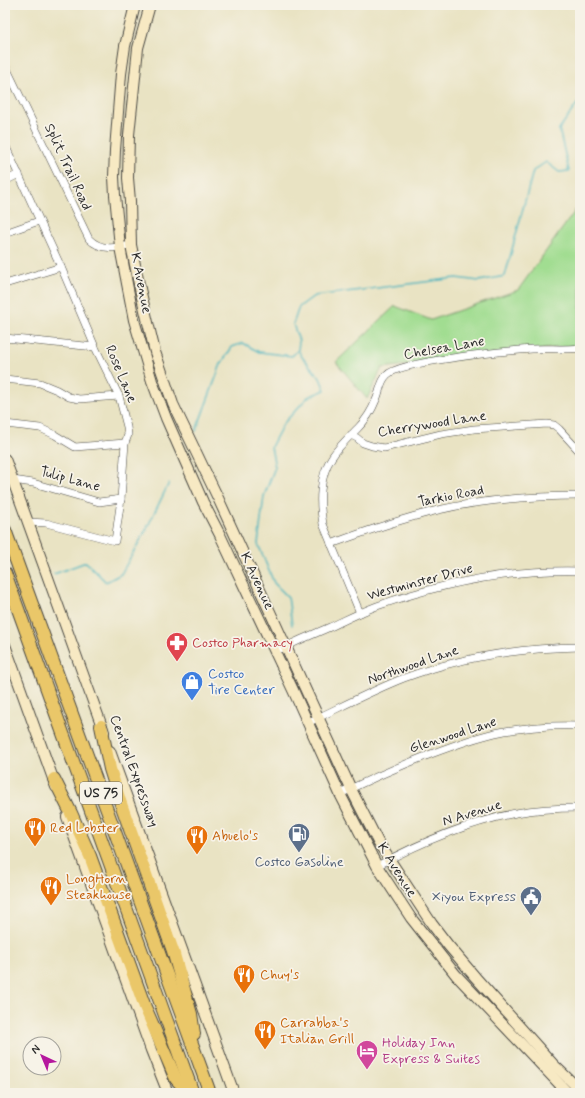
<svg xmlns="http://www.w3.org/2000/svg" width="585" height="1098" viewBox="0 0 585 1098" font-family="Mynerve,sans-serif">
  <style>
    .green { fill: #a1dd91; stroke: #66845e }
    .lines { fill: none; stroke-linecap: round; stroke-linejoin: round }
    .stream { stroke: #45b4bf; stroke-width: 1.5 }
    .street-casing { stroke: #484742; stroke-width: 8 }
    .secondary-casing { stroke: #484742; stroke-width: 12 }
    .highway-casing { stroke: #484742; stroke-width: 14 }
    .street { stroke: #fff; stroke-width: 7 }
    .secondary { stroke: #f7e9c3; stroke-width: 10 }
    .highway { stroke: #eac769; stroke-width: 12 }
    .labels { text-anchor: middle; dominant-baseline: central; stroke-width: 3.5; stroke-linejoin: round; paint-order: stroke }
    .shield { fill: #f7f3e8; stroke: #686764; stroke-width: 1 }
    .shield-label { font-size: 13px; font-weight: bold; fill: #2b2b2b }
    .street-label { font-size: 14px; fill: #2b2b2b; stroke: #f7f3e8 }
    .health-label { font-size: 14px; fill: #be3a42; stroke: #f7f3e8; text-anchor: start }
    .shop-label { font-size: 14px; fill: #366cbe; stroke: #f7f3e8; text-anchor: start }
    .food-label { font-size: 14px; fill: #c56008; stroke: #f7f3e8; text-anchor: start }
    .service-label { font-size: 14px; fill: #4e5e75; stroke: #f7f3e8 }
    .hotel-label { font-size: 14px; fill: #b23c85; stroke: #f7f3e8; text-anchor: start }
  </style>
  <rect width="100%" height="100%" fill="#f7f3e8"/>
  <filter id="ink" filterUnits="userSpaceOnUse"><feTurbulence type="fractalNoise" baseFrequency=".025" numOctaves="2"/><feDisplacementMap in="SourceGraphic" scale="8" xChannelSelector="R" yChannelSelector="G"/><feConvolveMatrix kernelMatrix="1 2 1 2 8 2 1 2 1" color-interpolation-filters="sRGB"/></filter>
  <filter id="wash" filterUnits="userSpaceOnUse"><feTurbulence type="fractalNoise" baseFrequency=".012" numOctaves="4" result="noise"/><feDisplacementMap in="SourceGraphic" scale="16" xChannelSelector="R" yChannelSelector="G"/><feGaussianBlur stdDeviation="0.9" result="paint"/><feColorMatrix in="noise" values="0 0 0 0 0 0 0 0 0 0 0 0 0 0 0 0 0 1.4 0 .05"/><feComposite in="paint" operator="in"/></filter>
  <g filter="url(#wash)">
    <rect width="100%" height="100%" fill="#e9e3c3"/>
    <!-- green -->
    <path class="green" d="M580 204V345L382 368 367 399 336 362 395 306 431 320 518 290Z"/>
    <g class="lines">
      <!-- stream -->
      <g class="stream">
        <path d="M196 431 221 364 232 347 243 343 259 352 292 356 298 350 299 341 293 324 299 307 314 296 456 278 479 281 505 276 533 171 546 162 559 172 569 171 559 129 580 100"/>
        <path d="M54 574 86 562 106 582 121 574 145 532 169 483"/>
        <path d="M292 625 288 597 274 583 258 544 264 496 275 467 271 447 283 424 308 397 325 390 320 378 302 357 298 350"/>
      </g>
    </g>
  </g>
  <g filter="url(#ink)">
    <g class="lines">
      <!-- street casing -->
      <g class="street-casing">
        <g id="street">
          <path d="M5 65 89 239C101 251 116 248 131 245"/>
          <path d="M5 145 61 267 95 347 119 396 127 427 128 435 125 443 121 499 115 541 46 523 28 522"/>
          <path d="M5 181 19 174"/>
          <path d="M5 233 39 221"/>
          <path d="M5 284 61 267"/>
          <path d="M5 338 95 347"/>
          <path d="M5 379 40 383 57 390 69 397 79 399 119 396"/>
          <path d="M5 424 40 428 55 435 75 447 125 443"/>
          <path d="M351 435 357 438 363 443 372 446 384 448 441 434 474 429 547 424 554 425 559 429 580 452"/>
          <path d="M13 480 33 483 99 502 121 499"/>
          <path d="M331 544C366 531 402 519 438 510 485 499 533 496 580 496"/>
          <path d="M360 613 323 524C319 503 319 476 332 457 339 446 349 437 358 428 366 420 372 410 376 400 380 392 380 381 387 375 399 361 509 351 532 349 548 348 564 350 580 348"/>
          <path d="M274 652C293 643 311 635 330 627 345 620 361 612 377 606 442 583 511 569 580 571"/>
          <path d="M307 723C339 708 371 691 404 678 460 657 520 648 580 647"/>
          <path d="M340 794C370 779 400 766 431 754 452 746 473 738 495 733 523 727 552 725 580 726"/>
          <path d="M377 866C421 842 467 823 516 813 537 809 559 808 580 808"/>
        </g>
      </g>
      <!-- secondary casing -->
      <g class="secondary-casing">
        <g id="secondary">
          <path d="M135 5 125 46 121 74 115 150 114 177 115 195 120 247 134 320 152 381 166 418 203 502 220 535 293 690 340 794 377 866 411 918 456 975 568 1093"/>
          <path d="M150 5 138 48 129 135 128 178 130 201 131 245 140 289 155 352 173 404 218 498 351 789 378 842 432 924 448 945 476 978 553 1064 580 1090"/>
          <path d="M5 459 104 732"/>
          <path d="M5 645 56 787"/>
          <path d="M110 751 234 1093"/>
          <path d="M67 817 151 1050 168 1093"/>
        </g>
      </g>
      <!-- highway casing -->
      <g class="highway-casing">
        <g id="highway">
          <path d="M5 530 210 1093"/>
          <path d="M5 573 193 1093"/>
          <path d="M101 726 110 769 120 801 173 951 191 1014 194 1034"/>
          <path d="M54 779 71 813 90 856 145 1007 176 1079 189 1093"/>
        </g>
      </g>
      <!-- street -->
      <use href="#street" class="street"/>
      <!-- secondary -->
      <use href="#secondary" class="secondary"/>
      <!-- highway -->
      <use href="#highway" class="highway"/>
    </g>
  </g>
  <!-- icons -->
  <defs>
    <g id="pharmacy-pin" transform="scale(1.15)"><path d="M0 17L-7.5 6A9.5 9.5 0 1 1 7.5 6Z" fill="#e0444e" stroke="#f7f3e8"/><path d="M-2-6h4v4h4v4h-4v4h-4v-4h-4v-4h4Z" fill="#fff"/></g>
    <g id="shop-pin" transform="scale(1.15)"><path d="M0 17L-7.5 6A9.5 9.5 0 1 1 7.5 6Z" fill="#3f7fe0" stroke="#f7f3e8"/><path d="M-5-2.5h2.3a2.7 3.5 0 0 1 5.4 0H5L5.5 6h-11ZM-1.5-2.5h3a1.5 2.3 0 0 0-3 0Z" fill="#fff"/></g>
    <g id="restaurant-pin" transform="scale(1.15)"><path d="M0 17L-7.5 6A9.5 9.5 0 1 1 7.5 6Z" fill="#e8710a" stroke="#f7f3e8"/><path d="M-5-6h1v4h1v-4h1v4h1v-4h1v5L-1.5 .5V6h-2V.5L-5-1ZM5-6V6H3V1.5H1.5Q1.5-4 5-6Z" fill="#fff"/></g>
    <g id="fuel-pin" transform="scale(1.15)"><path d="M0 17L-7.5 6A9.5 9.5 0 1 1 7.5 6Z" fill="#5c6f8a" stroke="#f7f3e8"/><path d="M-5.5-6h7V0h2V4h1.3V-2.5L3-4.5l.8-.8L6-3V5H2.5V1h-1V6h-7ZM-4.2-4.7v3.2H.2V-4.7Z" fill="#fff"/></g>
    <g id="civic-pin" transform="scale(1.15)"><path d="M0 17L-7.5 6A9.5 9.5 0 1 1 7.5 6Z" fill="#5c6f8a" stroke="#f7f3e8"/><path d="M-.6-6.5H3V-4.5H.6V-3L4-1V1h2V6H-6V1h2V-1L-.6-3ZM-1.2 2.5V6h2.4V2.5Z" fill="#fff"/></g>
    <g id="hotel-pin" transform="scale(1.15)"><path d="M0 17L-7.5 6A9.5 9.5 0 1 1 7.5 6Z" fill="#d1479c" stroke="#f7f3e8"/><path d="M-6-4.5h1.5V1H6V5H4.5V3h-9V5H-6ZM-4 0a1.8 1.8 0 1 1 3.6 0ZM.5 0V-2.5h3Q6-2.5 6 0Z" fill="#fff"/></g>
  </defs>
  <g fill-rule="evenodd">
    <use href="#pharmacy-pin" x="177" y="643"/>
    <use href="#shop-pin" x="192" y="682"/>
    <use href="#restaurant-pin" x="35" y="828"/>
    <use href="#fuel-pin" x="299" y="834"/>
    <use href="#restaurant-pin" x="197" y="836"/>
    <use href="#restaurant-pin" x="51" y="887"/>
    <use href="#civic-pin" x="531" y="897"/>
    <use href="#restaurant-pin" x="244" y="975"/>
    <use href="#restaurant-pin" x="265" y="1031"/>
    <use href="#hotel-pin" x="367" y="1051"/>
  </g>
  <g class="labels">
    <!-- shield labels -->
    <rect class="shield" x="80" y="782" width="42" height="22" rx="3"/>
    <g class="shield-label">
      <text x="101" y="793">US 75</text>
    </g>
    <!-- street labels -->
    <g class="street-label">
      <text transform="translate(68 167) rotate(65)">Split Trail Road</text>
      <text transform="translate(141 283) rotate(79)">K Avenue</text>
      <text transform="translate(444 348) rotate(-10)">Chelsea Lane</text>
      <text transform="translate(121 374) rotate(67)">Rose Lane</text>
      <text transform="translate(432 424) rotate(-9)">Cherrywood Lane</text>
      <text transform="translate(70 479) rotate(15)">Tulip Lane</text>
      <text transform="translate(451 496) rotate(-11)">Tarkio Road</text>
      <text transform="translate(257 581) rotate(65)">K Avenue</text>
      <text transform="translate(420 582) rotate(-15)">Westminster Drive</text>
      <text transform="translate(413 665) rotate(-19)">Northwood Lane</text>
      <text transform="translate(453 735) rotate(-18)">Glenwood Lane</text>
      <text transform="translate(134 771) rotate(70)">Central Expressway</text>
      <text transform="translate(472 813) rotate(-17)">N Avenue</text>
      <text transform="translate(397 870) rotate(58)">K Avenue</text>
    </g>
    <!-- health labels -->
    <g class="health-label">
      <text x="192" y="643">Costco Pharmacy</text>
    </g>
    <!-- shop labels -->
    <g class="shop-label">
      <text x="208" y="674">Costco<tspan x="208" dy="16">Tire Center</tspan></text>
    </g>
    <!-- food labels -->
    <g class="food-label">
      <text x="50" y="828">Red Lobster</text>
      <text x="212" y="836">Abuelo's</text>
      <text x="66" y="879">LongHorn<tspan x="66" dy="16">Steakhouse</tspan></text>
      <text x="260" y="975">Chuy's</text>
      <text x="280" y="1023">Carrabba's<tspan x="280" dy="16">Italian Grill</tspan></text>
    </g>
    <!-- service labels -->
    <g class="service-label">
      <text x="299" y="862">Costco Gasoline</text>
      <text x="516" y="897" text-anchor="end">Xiyou Express</text>
    </g>
    <!-- hotel labels -->
    <g class="hotel-label">
      <text x="382" y="1043">Holiday Inn<tspan x="382" dy="16">Express &amp; Suites</tspan></text>
    </g>
  </g>
  <!-- margin -->
  <rect width="585" height="1098" fill="none" stroke="#f7f3e8" stroke-width="20"/>
  <!-- north arrow -->
  <g transform="translate(42 1056) rotate(316)"><circle r="19" fill="#f7f3e8" stroke="#a5a39c"/>
  <path d="M0-3L7 15L0 10L-7 15Z" fill="#b5179e"/>
  <text y="-6" font-size="11" font-weight="bold" text-anchor="middle" fill="#2b2b2b">N</text>
  </g>
</svg>
